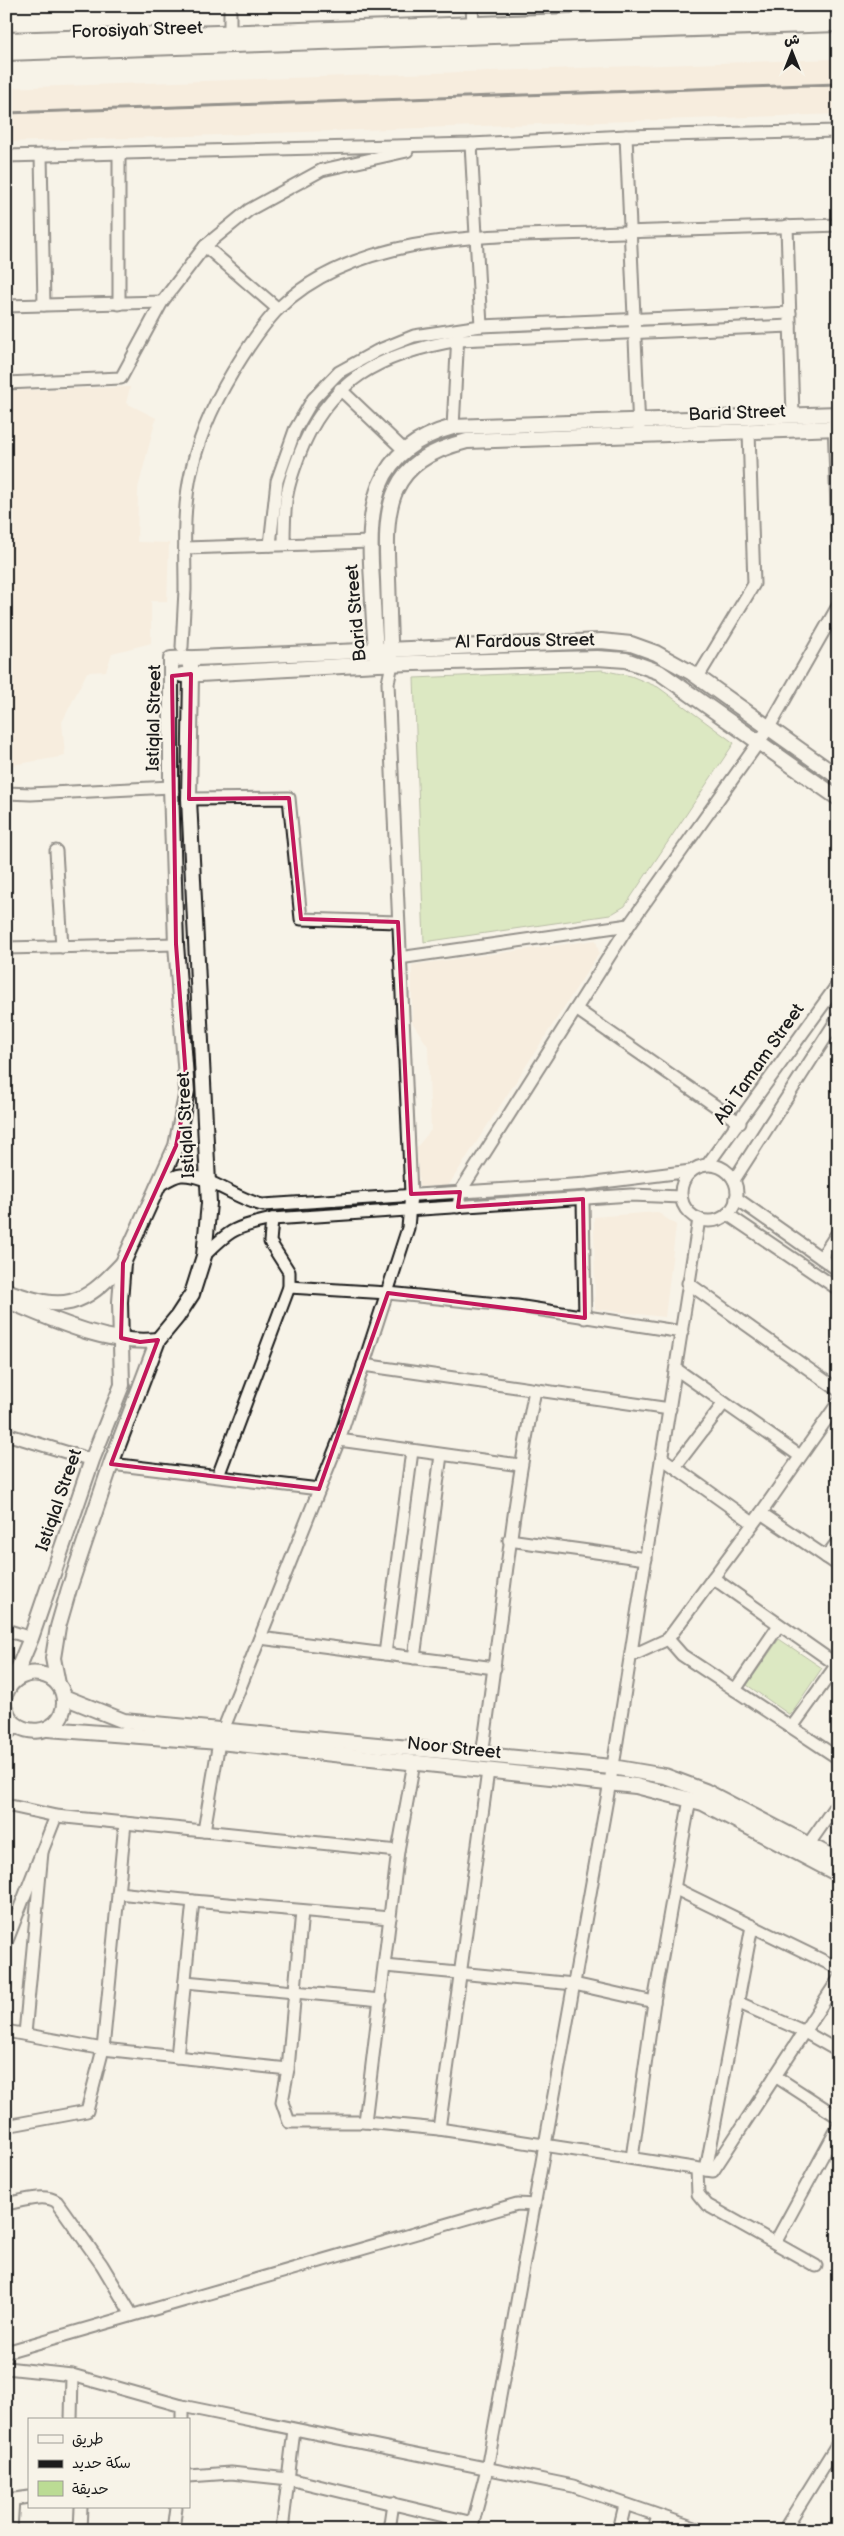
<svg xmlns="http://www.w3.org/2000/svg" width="844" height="2536" viewBox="0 0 844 2536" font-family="'Balsamiq Sans','Playpen Sans Arabic',sans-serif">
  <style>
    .built { fill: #f5e6d2 }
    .green { fill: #bbdb94; stroke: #6c7c58 }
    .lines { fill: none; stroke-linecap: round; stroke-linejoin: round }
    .minor-casing { stroke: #1c1c1c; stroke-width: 15 }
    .major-casing { stroke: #1c1c1c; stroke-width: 18 }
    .minor { stroke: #f7f3e8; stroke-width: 11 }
    .major { stroke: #f7f3e8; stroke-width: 14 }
    .rail { stroke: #1c1c1c; stroke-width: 3 }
    .marked { fill: none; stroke: #c2185b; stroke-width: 4; stroke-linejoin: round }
    .labels { text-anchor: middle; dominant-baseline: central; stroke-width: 4.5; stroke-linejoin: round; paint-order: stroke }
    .street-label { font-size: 18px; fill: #1c1c1c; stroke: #f7f3e8 }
  </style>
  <rect width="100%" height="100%" fill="#f7f3e8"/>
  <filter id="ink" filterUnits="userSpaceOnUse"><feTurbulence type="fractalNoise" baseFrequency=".02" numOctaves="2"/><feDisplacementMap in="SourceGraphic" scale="10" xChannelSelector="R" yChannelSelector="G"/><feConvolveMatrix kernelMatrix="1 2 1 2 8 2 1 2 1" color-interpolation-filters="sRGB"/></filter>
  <g filter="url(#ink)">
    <!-- built -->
    <g class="built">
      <path d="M838 59V114L6 142V88Z"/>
      <path d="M130 387 126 403 156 418 138 488 137 542 169 543 167 601H151V643L112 653 106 671 87 672 62 722 65 756 6 766V391Z"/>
      <path d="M596 940 599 953 448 1186 419 1187 417 1147 431 1130 428 1046 412 1022V965Z"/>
      <path d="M657 1212 676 1225 665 1317 595 1309 594 1217Z"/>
    </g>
    <!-- green -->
    <g class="green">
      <path d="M602 670 631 676 658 687 734 743 625 906 610 915 424 942 414 678Z"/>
      <path d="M779 1639 822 1668 790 1715 747 1685Z"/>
    </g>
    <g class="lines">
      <!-- minor casing -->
      <g class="minor-casing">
        <g id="minor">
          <path d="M472 6 473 25"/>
          <path d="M230 34V6"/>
          <path d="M626 136 639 429"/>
          <path d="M471 144 481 326"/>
          <path d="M41 155 44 305"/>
          <path d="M6 156 471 144 626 136 838 131"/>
          <path d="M787 226 793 415"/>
          <path d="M205 246 278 309"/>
          <path d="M119 304V153"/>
          <path d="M6 306 162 302"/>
          <path d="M6 383 121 378 162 302 205 246 249 210 322 170 407 151"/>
          <path d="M340 389 404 450"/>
          <path d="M834 420 838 540"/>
          <path d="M453 427 458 334"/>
          <path d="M284 544C284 530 284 516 286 502 287 487 293 472 298 458 327 380 381 353 459 340L790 326"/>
          <path d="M270 545 277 481 295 430 313 399 339 372 377 351 414 336 481 326 790 313"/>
          <path d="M185 548 370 542"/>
          <path d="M182 647C183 628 184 609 185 590 185 549 182 508 192 468 201 429 220 391 242 357 253 340 265 322 279 308 357 232 491 236 593 233 674 230 756 227 838 225"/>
          <path d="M698 677 754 584 749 432"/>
          <path d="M6 793 31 794 171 787"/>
          <path d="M189 799 289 798 301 919 398 922"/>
          <path d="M56 851 62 947"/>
          <path d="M6 948 176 944"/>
          <path d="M399 958 629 925"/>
          <path d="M576 1009 740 1123"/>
          <path d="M708 1164 838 984"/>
          <circle cx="709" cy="1193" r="28"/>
          <path d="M734 1180 838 1018"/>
          <path d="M156 1187C164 1183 172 1176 181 1175 205 1173 237 1200 263 1205L587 1184 691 1171"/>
          <path d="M736 1198 838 1270"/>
          <path d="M583 1199 585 1318"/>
          <path d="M458 1207 460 1192 629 925 768 729 838 606"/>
          <path d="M727 1214 838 1289"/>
          <path d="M204 1256C230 1229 236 1227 272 1219L631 1195 681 1197"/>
          <path d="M821 1258 838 1232"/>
          <path d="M688 1283 838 1390"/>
          <path d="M289 1287 388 1293 517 1306 682 1332"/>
          <path d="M363 1365 670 1409"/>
          <path d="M676 1369 800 1456"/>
          <path d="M6 1434 92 1460"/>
          <path d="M339 1440 520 1465"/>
          <path d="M662 1458 753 1523"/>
          <path d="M111 1464 319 1489"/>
          <path d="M675 1467 724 1403"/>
          <path d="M218 1476 289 1287V1272L270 1242 272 1219"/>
          <path d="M761 1513 838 1565"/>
          <path d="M509 1540 646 1559"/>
          <path d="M826 1557 838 1541"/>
          <path d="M713 1578 837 1665"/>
          <path d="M6 1630 31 1638"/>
          <path d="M260 1638 495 1668"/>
          <path d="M668 1639 682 1655 838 1758"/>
          <path d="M385 1654 412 1451"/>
          <path d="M631 1656 668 1639 761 1513 838 1403"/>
          <path d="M414 1658 441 1455"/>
          <path d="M735 1690 779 1625"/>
          <path d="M792 1727 838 1663"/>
          <path d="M223 1730 339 1440 408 1228 411 1194 388 683 392 664"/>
          <path d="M6 1735 17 1726"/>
          <path d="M482 1755C500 1633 511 1511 535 1390"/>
          <path d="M6 1805 56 1816 398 1851"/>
          <path d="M204 1831 219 1742"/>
          <path d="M808 1845 838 1802"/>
          <path d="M674 1888 838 1968"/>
          <path d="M118 1893 193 1901"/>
          <path d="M302 1911 288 2069 282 2102 289 2122H365L439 2129 713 2171 838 1980"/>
          <path d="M6 1943 56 1816"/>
          <path d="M385 1966 574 1984 654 2002"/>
          <path d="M185 1982 381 2000"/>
          <path d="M737 2002 803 2031 838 2051"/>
          <path d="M6 2031 103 2049 288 2069"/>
          <path d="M25 2034 42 1852"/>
          <path d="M177 2057 193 1901 390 1918"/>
          <path d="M775 2076 838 2117"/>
          <path d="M365 2122 398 1851 414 1763"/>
          <path d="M6 2126 87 2111 103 2049 125 1823"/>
          <path d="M439 2129 488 1771"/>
          <path d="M632 2158 654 2002 690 1799"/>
          <path d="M697 2169 698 2194 707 2205 816 2266"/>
          <path d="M706 2170 752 1926"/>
          <path d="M6 2204C22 2201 44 2193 57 2202L102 2265 132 2315"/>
          <path d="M775 2243 838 2127"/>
          <path d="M6 2352 517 2204 535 2205"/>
          <path d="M6 2368 72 2375 182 2406 573 2486 701 2530"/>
          <path d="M71 2420 72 2375"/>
          <path d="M182 2420V2406"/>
          <path d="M189 2476 231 2473 289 2479 473 2523"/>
          <path d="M8 2500 29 2497"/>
          <path d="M11 2530 13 2499"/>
          <path d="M80 2530 81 2507"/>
          <path d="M173 2530 176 2507"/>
          <path d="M282 2530 294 2430"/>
          <path d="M389 2530 393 2503"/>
          <path d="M471 2530 487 2469 615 1754 699 1219"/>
          <path d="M619 2530 625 2505"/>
          <path d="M654 2530 658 2516"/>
          <path d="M784 2530 838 2443"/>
        </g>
      </g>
      <!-- major casing -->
      <g class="major-casing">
        <g id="major">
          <path d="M6 40 838 12"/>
          <path d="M6 53 838 24"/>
          <path d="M377 657C374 632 373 607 372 581 367 508 371 449 453 427L838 414"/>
          <path d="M391 658C389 631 389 604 388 578 384 505 387 461 467 441L838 428"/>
          <path d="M182 675 378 664 597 658 626 660 659 672 838 798"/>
          <path d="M6 1291C65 1312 81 1308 123 1263"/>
          <path d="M6 1300C51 1319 109 1346 158 1340"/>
          <path d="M13 1681 31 1638 92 1460 122 1385 120 1302 123 1263 176 1146 187 1091 176 944 171 787V659L601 641 631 644 656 653 692 673 838 777"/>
          <path d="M58 1684 53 1658 58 1627 69 1589 111 1464 158 1340 177 1317 192 1294 204 1256 209 1203 189 799 191 674 189 658"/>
          <path d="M6 1693C18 1662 66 1670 64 1704 62 1737 15 1740 6 1710"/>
          <path d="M64 1697 124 1721 612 1767 665 1776 705 1791 838 1860"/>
          <path d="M48 1729 219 1742 636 1786 703 1803 838 1874"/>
        </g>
      </g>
      <!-- minor -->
      <use href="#minor" class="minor"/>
      <!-- major -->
      <use href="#major" class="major"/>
      <!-- rail -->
      <path class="rail" d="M6 113 838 84"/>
    </g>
  </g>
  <!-- marked area -->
  <path d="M0 0H844V2536H0ZM191 674 189 799 289 798 301 919 398 922 411 1194 460 1192 458 1207 583 1199 585 1318 388 1293 319 1489 111 1464 158 1340 140 1342 121 1338 123 1263 176 1146 187 1091 176 944 172 676Z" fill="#f7f3e8" fill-opacity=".55" fill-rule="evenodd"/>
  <path class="marked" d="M191 674 189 799 289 798 301 919 398 922 411 1194 460 1192 458 1207 583 1199 585 1318 388 1293 319 1489 111 1464 158 1340 140 1342 121 1338 123 1263 176 1146 187 1091 176 944 172 676Z"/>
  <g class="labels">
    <!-- street labels -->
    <g class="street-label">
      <text transform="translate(137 30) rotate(-2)">Forosiyah Street</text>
      <text transform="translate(737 413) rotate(-2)">Barid Street</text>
      <text transform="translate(356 613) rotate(-95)">Barid Street</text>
      <text transform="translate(525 641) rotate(-1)">Al Fardous Street</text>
      <text transform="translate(154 718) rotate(-89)">Istiqlal Street</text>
      <text transform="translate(759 1064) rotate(-55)">Abi Tamam Street</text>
      <text transform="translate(186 1125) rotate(-93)">Istiqlal Street</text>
      <text transform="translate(59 1500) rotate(-71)">Istiqlal Street</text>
      <text transform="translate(454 1748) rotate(6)">Noor Street</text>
    </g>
  </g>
  <!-- margin -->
  <rect width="844" height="2536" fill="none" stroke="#f7f3e8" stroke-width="25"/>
  <rect x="12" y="12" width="819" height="2511" fill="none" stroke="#1c1c1c" stroke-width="2" filter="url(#ink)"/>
  <!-- legend -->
  <rect x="28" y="2418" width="162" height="90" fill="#f7f3e8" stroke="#9f9d96"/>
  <rect x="38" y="2435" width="25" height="8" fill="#f7f3e8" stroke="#9f9d96"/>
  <text x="72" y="2444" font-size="15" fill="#1c1c1c">طريق</text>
  <rect x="38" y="2460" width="25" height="8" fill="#1c1c1c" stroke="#9f9d96"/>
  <text x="72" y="2468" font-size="15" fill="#1c1c1c">سكة حديد</text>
  <rect x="38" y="2481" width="25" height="15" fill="#bbdb94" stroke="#9f9d96"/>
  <text x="72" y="2494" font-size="15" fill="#1c1c1c">حديقة</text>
  <!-- north arrow -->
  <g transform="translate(792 52)" stroke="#f7f3e8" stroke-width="4" paint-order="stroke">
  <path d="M0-4L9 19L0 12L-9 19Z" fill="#1c1c1c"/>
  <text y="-8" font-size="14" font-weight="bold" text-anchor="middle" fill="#1c1c1c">ش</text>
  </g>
</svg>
